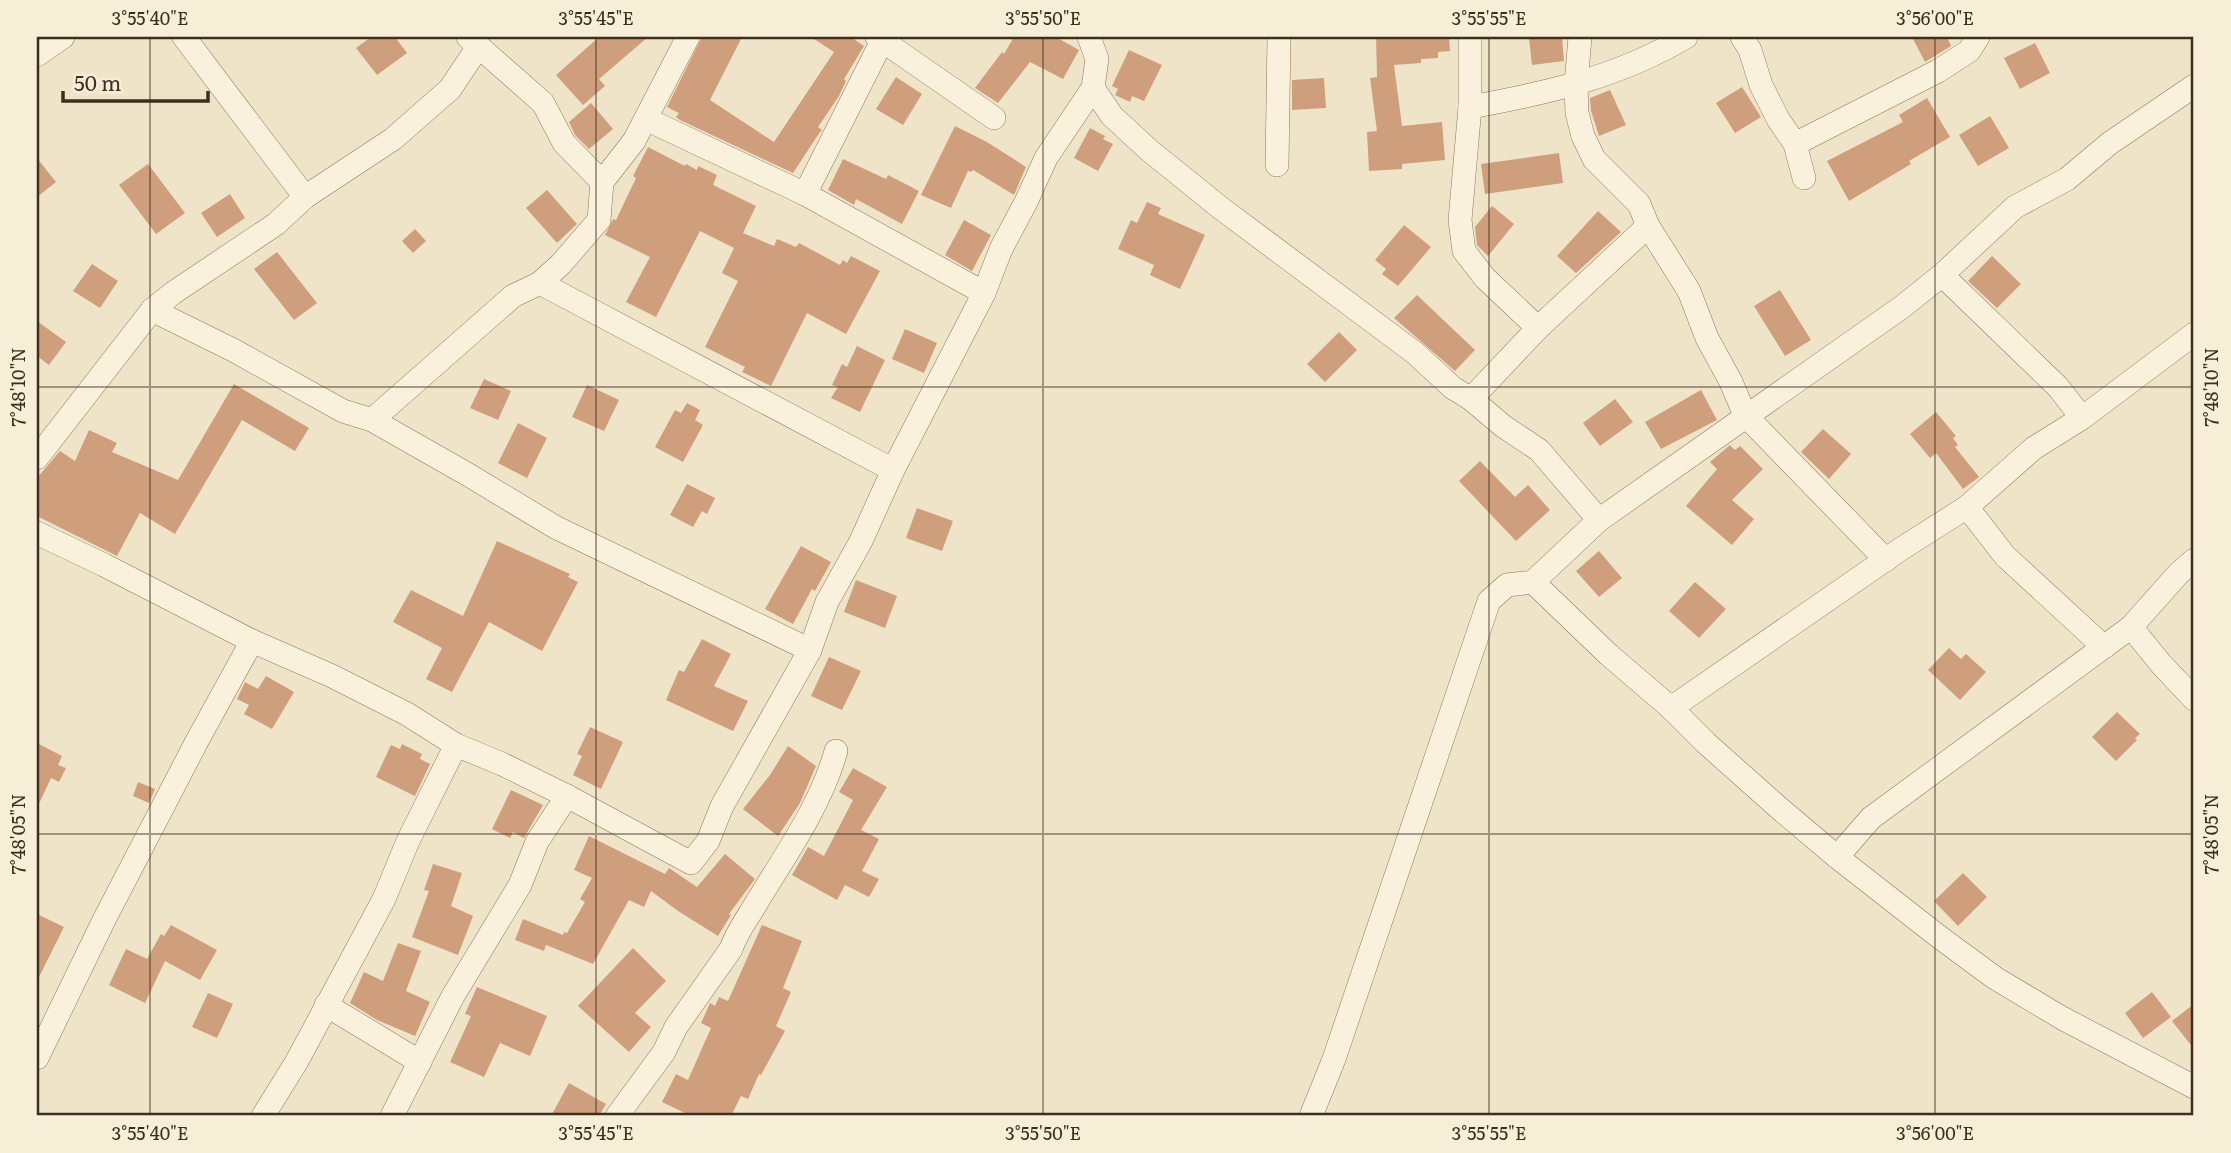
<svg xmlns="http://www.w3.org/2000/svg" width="2231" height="1153" viewBox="0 0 2231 1153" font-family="Literata,serif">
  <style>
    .building { fill: #cf9f7d }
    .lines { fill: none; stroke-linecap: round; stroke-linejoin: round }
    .street-casing { stroke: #8d765c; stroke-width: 24 }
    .street { stroke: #faf1dc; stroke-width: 23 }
    .ticks { fill: none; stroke: #3d2e20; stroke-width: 2; stroke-opacity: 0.45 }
    .neatline { fill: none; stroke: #3d2e20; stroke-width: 2.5 }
    .ticks-label { font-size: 18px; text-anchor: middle; fill: #3d2e20 }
  </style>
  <rect width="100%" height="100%" fill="#f0e4c8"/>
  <!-- building -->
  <g class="building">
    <path d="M371 37H395L407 53 377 75 356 48Z"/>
    <path d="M599 37H648L599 79 605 86 583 105 556 75Z"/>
    <path d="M702 37H742L710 100 774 142 834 52 811 37H851L864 46 844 79 846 81 839 96 818 127 822 130 820 132 793 173 680 120 676 117 679 113 667 107Z"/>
    <path d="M1014 37H1056L1079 50 1063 79 1030 62 998 103 975 88 1002 52 1004 54Z"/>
    <path d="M1376 37H1449L1450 51 1438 52V58L1421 59V63L1394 65 1402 126 1442 122 1445 160 1402 164V169L1369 171 1367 132 1377 131 1370 78 1377 77Z"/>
    <path d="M1547 37H1562L1564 61 1532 65 1529 39Z"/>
    <path d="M1912 37H1947L1951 46 1925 62Z"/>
    <path d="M2035 43 2050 73 2020 89 2004 58Z"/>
    <path d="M1129 50 1162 65 1144 101 1132 96 1130 102 1115 95 1118 89 1112 86Z"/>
    <path d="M896 77 922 94 903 125 876 109Z"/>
    <path d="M1324 78 1326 108 1292 110V80Z"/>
    <path d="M1742 87 1761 117 1735 133 1716 103Z"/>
    <path d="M1610 90 1626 125 1599 136 1591 111 1590 98Z"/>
    <path d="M1927 98 1950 137 1909 161 1911 164 1849 201 1827 161 1903 122 1899 115Z"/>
    <path d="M591 103 613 129 589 149 575 135 569 122Z"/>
    <path d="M1990 116 2009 148 1978 166 1959 135Z"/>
    <path d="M955 126 987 142 1026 167 1014 195 973 170 971 172 968 171 951 208 921 195Z"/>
    <path d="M1090 128 1105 136 1103 139 1113 144 1098 171 1074 158Z"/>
    <path d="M648 147 685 166 686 164 697 170 698 166 717 175 713 185 756 206 743 233 774 246 777 239 796 247 799 243 840 265 843 260 847 263 851 256 880 271 846 334 807 313 771 386 742 372 745 367 705 347 738 281 722 273 734 248 700 231 656 317 626 302 650 257 605 235 613 219 616 220 636 178 633 176Z"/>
    <path d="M1559 153 1563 183 1485 194 1481 164Z"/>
    <path d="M37 158 56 182 37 197Z"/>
    <path d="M843 159 886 179 888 175 919 191 902 224 856 199 854 205 828 190Z"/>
    <path d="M148 164 185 213 156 234 119 185Z"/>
    <path d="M547 190 577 224 557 243 526 208Z"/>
    <path d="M230 194 245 218 217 237 201 213Z"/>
    <path d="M1147 202 1161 208 1158 214 1205 235 1180 289 1150 275 1154 265 1118 249 1131 220 1137 223Z"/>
    <path d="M1492 206 1514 224 1488 256 1477 245 1475 227Z"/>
    <path d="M1598 211 1621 232 1576 273 1557 256Z"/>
    <path d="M964 220 991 235 972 271 945 255Z"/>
    <path d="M1404 225 1431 247 1398 286 1382 274 1386 269 1375 260Z"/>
    <path d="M415 229 426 241 413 253 402 241Z"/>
    <path d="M277 252 317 303 294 320 254 269Z"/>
    <path d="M1992 256 2021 284 1997 308 1968 281Z"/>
    <path d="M92 264 118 281 100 308 73 291Z"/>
    <path d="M1780 290 1811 340 1785 356 1754 306Z"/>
    <path d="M1417 295 1475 350 1455 371 1394 318Z"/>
    <path d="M37 321 66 342 49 365 37 356Z"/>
    <path d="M905 329 937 343 924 373 892 359Z"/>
    <path d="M1339 332 1357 350 1325 382 1307 364Z"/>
    <path d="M857 346 885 360 860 412 831 398 838 387 832 385 842 364 847 367Z"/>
    <path d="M484 379 511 391 498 420 470 408Z"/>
    <path d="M234 384 309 428 295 451 242 420 175 534 140 513 117 556 37 516V478L60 451 75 461 89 430 117 443 112 452 178 480Z"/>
    <path d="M587 385 619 400 604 431 572 417Z"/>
    <path d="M1701 390 1717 420 1661 449 1645 422Z"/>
    <path d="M1615 399 1633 422 1600 446 1583 423Z"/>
    <path d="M687 403 700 410 695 420 703 425 683 462 655 447 675 410 681 413Z"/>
    <path d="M1936 412 1956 436 1953 438 1958 445 1955 447 1979 477 1963 489 1936 453 1930 458 1910 434Z"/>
    <path d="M518 423 547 438 527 478 498 463Z"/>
    <path d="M1823 429 1851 454 1829 479 1801 452Z"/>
    <path d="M1730 445 1735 450 1740 446 1763 469 1732 500 1754 519 1732 545 1686 506 1717 469 1710 462Z"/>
    <path d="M1480 461 1515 497 1528 485 1550 510 1516 541 1459 481Z"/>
    <path d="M687 484 715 498 707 514 702 511 693 527 670 515Z"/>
    <path d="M917 508 953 521 942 551 906 538Z"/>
    <path d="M497 541 570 574 568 577 578 582 542 651 489 622 452 692 426 679 442 648 393 622 411 590 463 616Z"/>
    <path d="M801 546 831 562 815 591 812 589 793 624 765 609Z"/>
    <path d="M1599 551 1622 578 1599 597 1576 571Z"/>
    <path d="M856 580 897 596 885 628 844 612Z"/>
    <path d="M1695 582 1726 609 1699 638 1669 611Z"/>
    <path d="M702 639 731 654 714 686 748 701 733 731 666 700 679 670 684 672Z"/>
    <path d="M1949 648 1961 659 1966 654 1986 672 1960 700 1928 670Z"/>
    <path d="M829 657 861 671 842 710 811 696Z"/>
    <path d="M266 676 294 692 272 729 244 714 249 705 237 699 245 682 258 689Z"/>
    <path d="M2117 712 2140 734 2135 738 2137 740 2116 761 2092 737Z"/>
    <path d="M590 727 623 742 601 789 573 775 582 756 577 754Z"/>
    <path d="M37 743 62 756 58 765 66 768 59 782 51 778 37 808Z"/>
    <path d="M402 744 422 754 420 759 430 764 415 796 376 777 391 745 400 749Z"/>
    <path d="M788 746 816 766 800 803 778 836 743 809 770 775Z"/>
    <path d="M853 768 887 787 861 830 879 839 862 871 879 879 869 897 845 885 837 900 792 875 808 847 824 856 853 800 839 792Z"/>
    <path d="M138 782 155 789 149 803 133 796Z"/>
    <path d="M511 790 543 805 524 838 513 832 510 838 492 829Z"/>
    <path d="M589 836 665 874 669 868 697 887 725 854 755 879 729 914 731 915 718 936 678 911 651 891 644 907 629 900 593 964 546 945 544 951 515 940 523 919 563 935 564 932 567 933 585 902 580 899 592 878 574 870Z"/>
    <path d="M433 864 462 873 451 906 473 916 458 955 412 937 429 891 424 890Z"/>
    <path d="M1963 873 1987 897 1958 926 1934 901Z"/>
    <path d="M37 914 64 927 37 981Z"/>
    <path d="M171 925 217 950 200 980 165 961 145 1003 109 985 126 949 147 959 161 934 164 936Z"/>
    <path d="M762 925 802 941 783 988 791 992 776 1026 785 1031 761 1075 759 1074 748 1099 741 1096 731 1116H691L662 1102 676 1074 688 1080 711 1028 701 1023 710 1003 715 1006 719 997 728 1001Z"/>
    <path d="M398 943 421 951 406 991 430 1002 415 1036 377 1020 350 1003 364 972 383 981Z"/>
    <path d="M633 948 666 981 635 1013 651 1027 629 1052 578 1006Z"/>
    <path d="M477 987 547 1016 530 1056 500 1043 484 1077 450 1062 471 1016 465 1014Z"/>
    <path d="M2152 992 2171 1017 2143 1038 2125 1013Z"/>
    <path d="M208 993 233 1004 217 1038 192 1027Z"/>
    <path d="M2194 1004V1049L2172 1021Z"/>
    <path d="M569 1083 606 1104 599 1116H551Z"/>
  </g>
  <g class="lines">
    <!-- street casing -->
    <g class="street-casing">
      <g id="street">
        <path d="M184 37 305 197"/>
        <path d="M468 37 543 103 564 143 602 182"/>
        <path d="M877 37 994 118"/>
        <path d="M1089 37 1097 59 1093 88 1112 116 1150 151 1222 209 1415 353 1453 388 1471 399 1503 426 1539 450 1599 520"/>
        <path d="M1470 37V107L1460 220 1464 251 1485 278 1538 328"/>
        <path d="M1580 37 1576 85 1577 113 1583 136 1594 159 1639 204 1648 226 1689 291 1707 338 1731 382 1745 415 1886 560"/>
        <path d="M1742 37 1750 50 1761 85 1778 119 1795 144 1804 178"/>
        <path d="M37 55 63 37"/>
        <path d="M1470 107C1548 93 1618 77 1686 37"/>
        <path d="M646 119 805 194 984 293"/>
        <path d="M1795 144 1938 71 1969 51 1978 37"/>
        <path d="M1277 165 1279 37"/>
        <path d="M805 194 882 41"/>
        <path d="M1942 275 2058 387 2082 418"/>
        <path d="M540 283 893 470"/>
        <path d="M152 310 233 350 343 411 372 420 467 474 555 527 810 650"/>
        <path d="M1471 399 1538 328 1648 226"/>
        <path d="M372 420 513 296 540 283 561 264 599 220 602 182 634 141 688 37"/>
        <path d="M37 458 152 310 173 293 276 224 305 197 393 139 450 89 478 47"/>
        <path d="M1967 507 2005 556 2104 647"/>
        <path d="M37 533 104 565 252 641 332 676 407 714 456 745 502 764 567 796 691 863 708 841 722 806 810 650 827 602 861 541 893 470 984 293 1001 249 1026 202 1046 158 1093 88"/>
        <path d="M1533 582 1609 655 1671 708 1706 743 1779 808 1837 857 1938 936 1995 978 2062 1018 2194 1087"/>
        <path d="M2131 627 2161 664 2194 699"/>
        <path d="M1671 708 1901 549 1967 507 2034 448 2082 418 2194 334"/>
        <path d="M1837 857 1871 818 2131 627 2179 573 2194 560"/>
        <path d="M326 1005 420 1062"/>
        <path d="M37 1058 104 920 197 741 252 641"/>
        <path d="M263 1116 297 1061 384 899 408 841 456 745"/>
        <path d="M392 1116 453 996 520 885 537 842 567 796"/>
        <path d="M617 1116 664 1052 676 1027 731 949C737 931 748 918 757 902 786 854 821 805 836 751"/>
        <path d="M1311 1116 1334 1059 1489 601 1507 585 1533 582 1599 520 1902 307 1942 275 2015 207 2067 179 2110 143 2194 86"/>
      </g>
    </g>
    <!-- street -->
    <use href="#street" class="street"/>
  </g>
  <!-- ticks -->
  <path class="ticks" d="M150 37V1116M596 37V1116M1043 37V1116M1489 37V1116M1935 37V1116M37 387H2194M37 834H2194"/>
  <!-- border -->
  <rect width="2231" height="1153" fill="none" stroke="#f7eed8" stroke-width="77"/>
  <!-- scale -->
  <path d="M63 91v10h145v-10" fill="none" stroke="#3d2e20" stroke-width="3.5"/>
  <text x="74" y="91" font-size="21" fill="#3d2e20" stroke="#f7eed8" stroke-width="5" paint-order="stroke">50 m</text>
  <rect x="38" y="38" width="2154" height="1076" class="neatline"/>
  <g class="ticks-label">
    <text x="150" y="25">3°55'40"E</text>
    <text x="596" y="25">3°55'45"E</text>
    <text x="1043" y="25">3°55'50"E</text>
    <text x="1489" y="25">3°55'55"E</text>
    <text x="1935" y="25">3°56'00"E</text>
    <text transform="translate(19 387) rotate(-90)" y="6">7°48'10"N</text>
    <text transform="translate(2212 387) rotate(-90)" y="6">7°48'10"N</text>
    <text transform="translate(19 834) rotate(-90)" y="6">7°48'05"N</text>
    <text transform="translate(2212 834) rotate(-90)" y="6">7°48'05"N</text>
    <text x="150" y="1140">3°55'40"E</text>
    <text x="596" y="1140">3°55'45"E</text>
    <text x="1043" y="1140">3°55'50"E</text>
    <text x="1489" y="1140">3°55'55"E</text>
    <text x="1935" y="1140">3°56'00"E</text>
  </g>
</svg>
